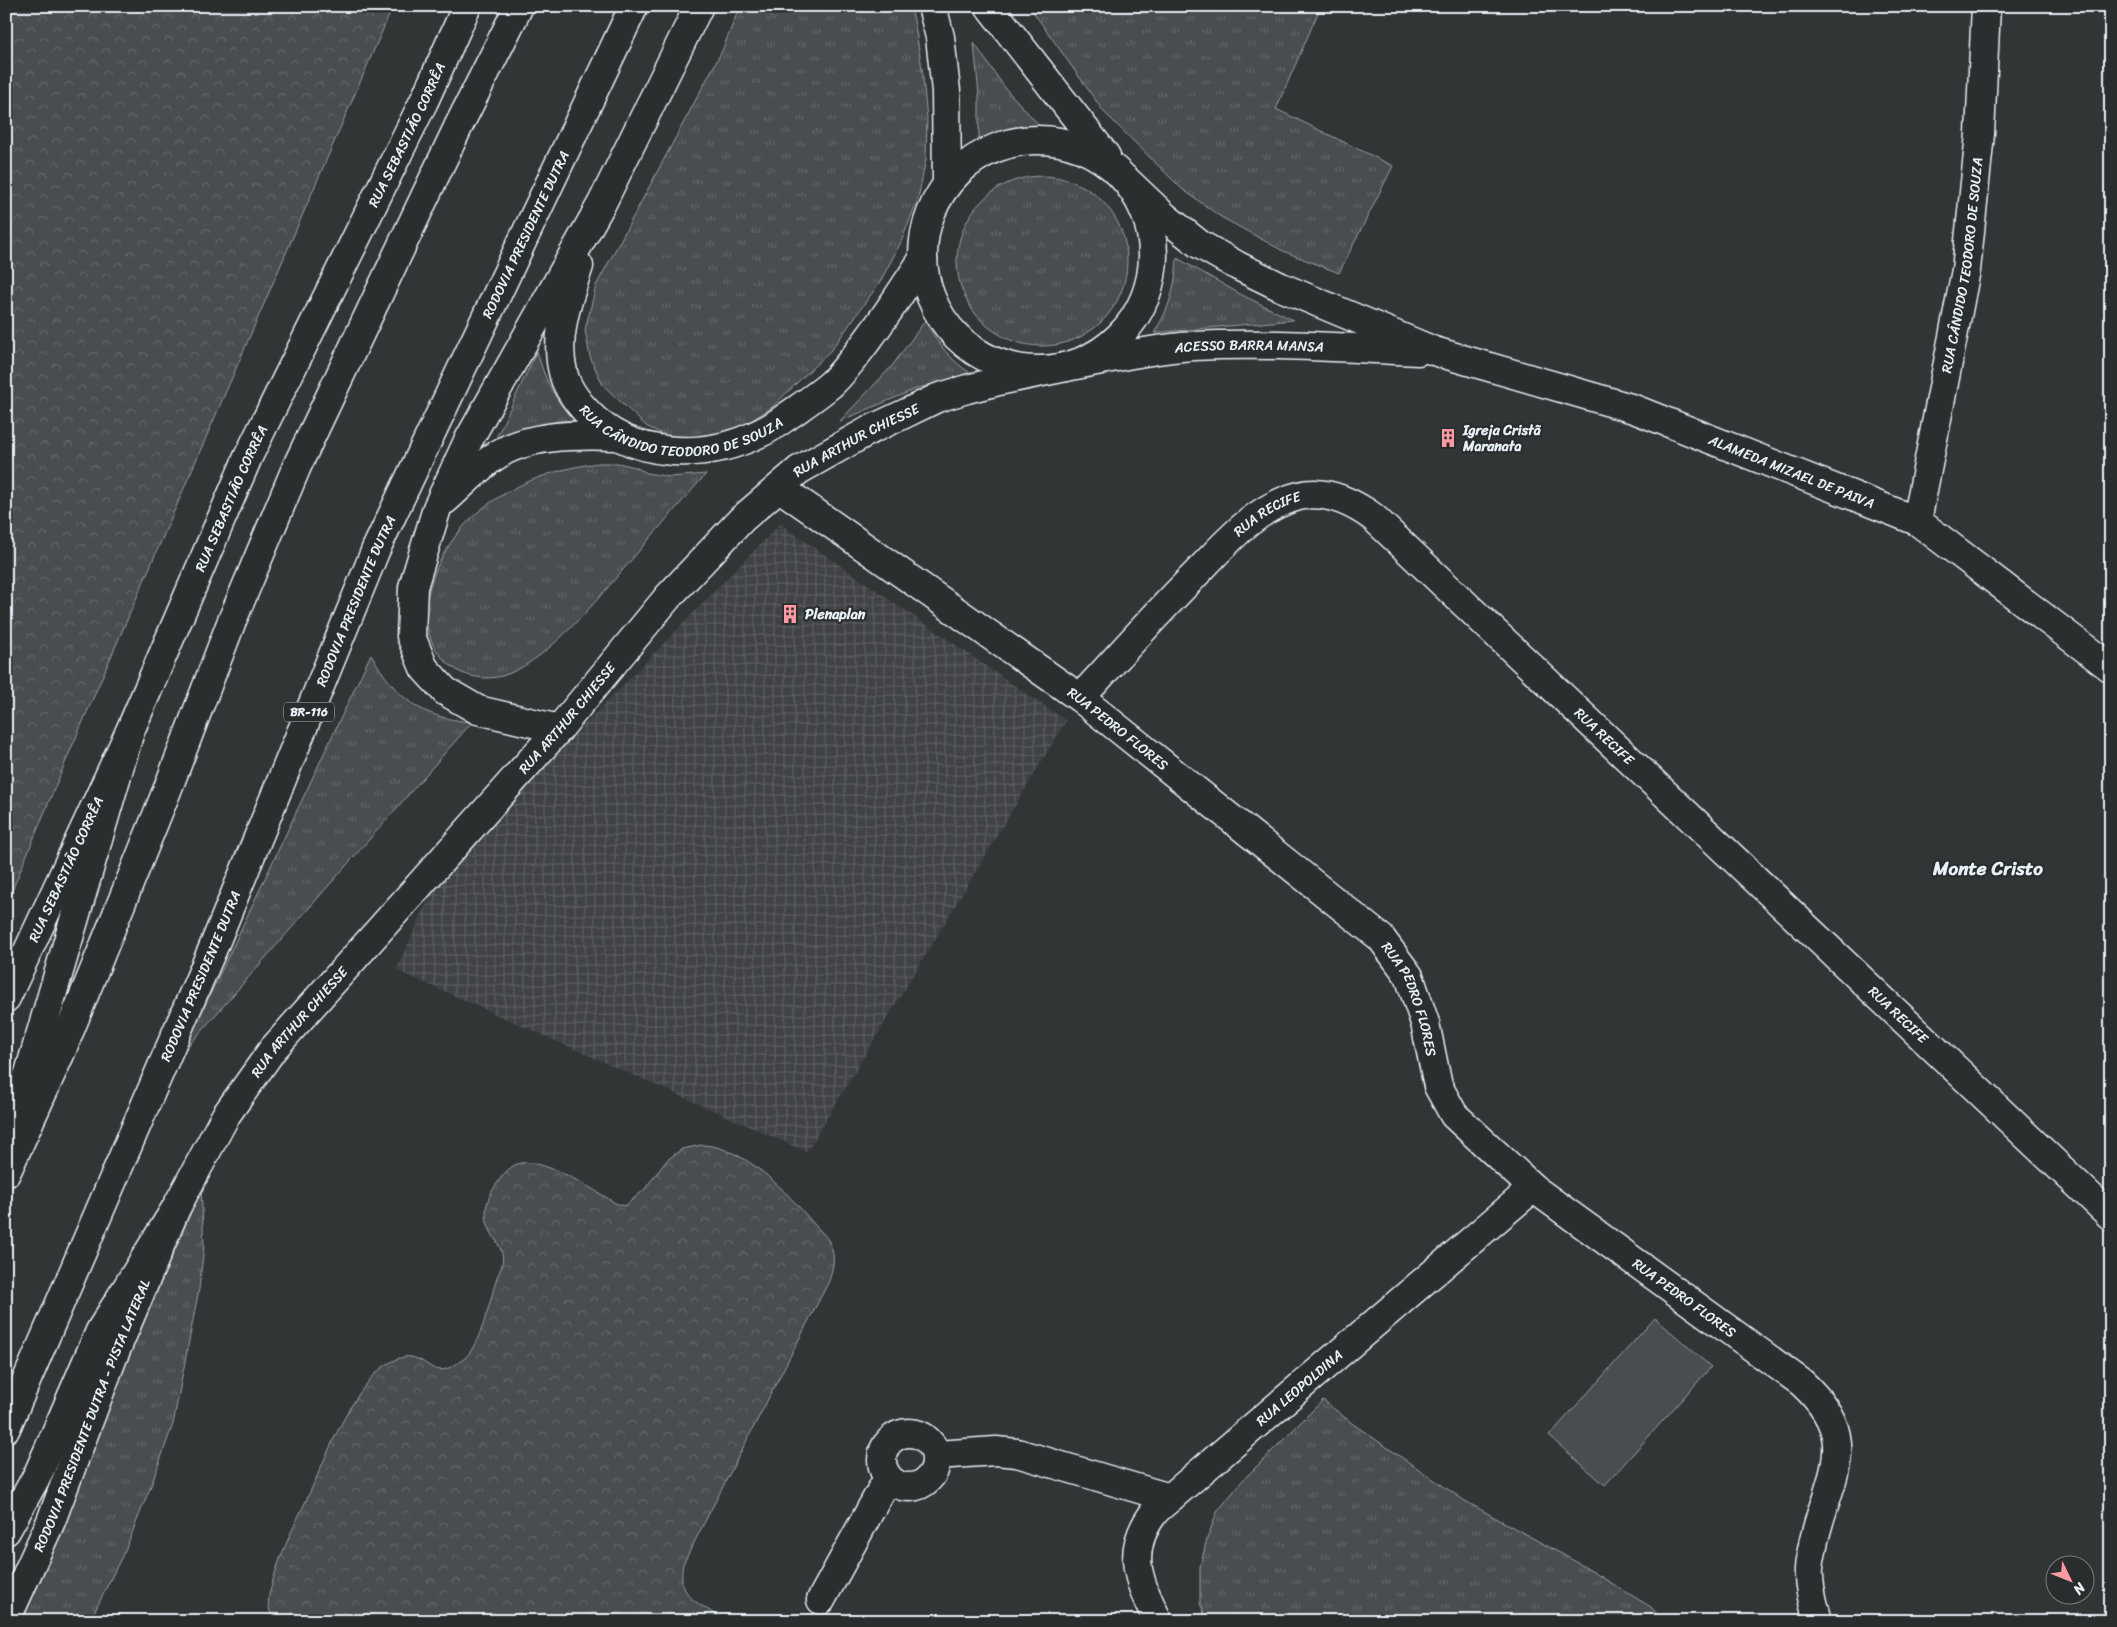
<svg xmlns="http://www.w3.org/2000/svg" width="2117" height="1627" viewBox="0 0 2117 1627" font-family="Sriracha,sans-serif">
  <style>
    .industrial { fill: url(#industrial-grid) }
    .grass { fill: url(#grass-tufts); stroke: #989fa4 }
    .forest { fill: url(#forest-crowns); stroke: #989fa4 }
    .garden { fill: #494d4f; stroke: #989fa4 }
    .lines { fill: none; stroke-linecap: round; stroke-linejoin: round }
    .minor-casing { stroke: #e8f1f8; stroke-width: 31 }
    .major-casing { stroke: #e8f1f8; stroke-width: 31 }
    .highway-casing { stroke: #e8f1f8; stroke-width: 31 }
    .minor { stroke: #2a2d2e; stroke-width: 28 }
    .major { stroke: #2a2d2e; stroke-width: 28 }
    .highway { stroke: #2a2d2e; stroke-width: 28 }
    .labels { text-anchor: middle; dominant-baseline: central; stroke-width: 4.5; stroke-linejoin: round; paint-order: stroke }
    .shield { fill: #2a2d2e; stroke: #afb6bb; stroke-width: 1 }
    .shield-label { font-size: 12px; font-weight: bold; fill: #e8f1f8 }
    .street-label { font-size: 14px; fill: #e8f1f8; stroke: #2a2d2e }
    .poi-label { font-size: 14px; font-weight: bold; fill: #e8f1f8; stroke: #2a2d2e; text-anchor: start }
    .district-label { font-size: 19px; font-weight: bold; fill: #e8f1f8; stroke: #2a2d2e }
  </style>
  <defs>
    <pattern id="industrial-grid" width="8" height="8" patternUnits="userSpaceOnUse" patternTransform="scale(1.25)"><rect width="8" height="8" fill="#3f4244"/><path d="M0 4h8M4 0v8" fill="none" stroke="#5b5e60"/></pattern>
    <pattern id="grass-tufts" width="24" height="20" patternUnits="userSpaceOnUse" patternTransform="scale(1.25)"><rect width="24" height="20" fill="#494d4f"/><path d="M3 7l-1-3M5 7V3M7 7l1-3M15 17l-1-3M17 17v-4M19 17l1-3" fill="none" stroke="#636769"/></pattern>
    <pattern id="forest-crowns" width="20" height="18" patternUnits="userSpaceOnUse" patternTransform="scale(1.25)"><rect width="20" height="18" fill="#494d4f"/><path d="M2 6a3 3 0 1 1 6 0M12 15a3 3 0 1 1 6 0" fill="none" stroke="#636769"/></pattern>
  </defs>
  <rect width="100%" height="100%" fill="#323536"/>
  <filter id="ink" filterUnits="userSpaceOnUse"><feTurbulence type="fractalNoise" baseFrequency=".02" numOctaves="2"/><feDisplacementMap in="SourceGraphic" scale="10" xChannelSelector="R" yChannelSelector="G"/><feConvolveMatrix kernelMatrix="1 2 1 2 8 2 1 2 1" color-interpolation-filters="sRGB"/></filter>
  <g filter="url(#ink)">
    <!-- industrial -->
    <path class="industrial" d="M780 524 1066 721 807 1152 396 970 442 871Z"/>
    <!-- grass -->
    <g class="grass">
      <path d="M740 6H910L914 20 922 68 927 118 926 159 918 199 901 242 880 282 832 349 772 407 743 426 710 437 677 441 646 426 603 385 590 357 585 330 596 286 722 51Z"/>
      <path d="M1029 6H1321L1276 109 1393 166 1339 273 1283 251 1221 217 1182 189 1104 112Z"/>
      <path d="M974 43 1005 88 1039 125 1011 129 979 141V96Z"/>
      <circle cx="1042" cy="261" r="85"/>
      <path d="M1177 258 1240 294 1293 320 1154 333C1170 308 1175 288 1177 258Z"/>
      <path d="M925 321C937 342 949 359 970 373L916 389 840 421 892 366Z"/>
      <path d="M537 351C544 378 555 401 575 421 543 418 518 435 491 449Z"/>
      <path d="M599 463H618L635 467 647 473 670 477 706 474C680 504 653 534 627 565 596 601 552 656 508 674 494 680 474 679 460 672 393 633 438 539 487 505 520 481 559 468 599 463Z"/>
      <path d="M371 654C396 698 420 718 472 722L183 1052Z"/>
      <path d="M201 1189 204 1246 199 1289 173 1424 152 1483 126 1548 90 1621H16Z"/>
      <path d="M1323 1400 1353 1424 1465 1501 1578 1563 1651 1607 1663 1621H1207L1200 1603V1567L1207 1539 1217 1512 1243 1480Z"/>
    </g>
    <!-- forest -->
    <g class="forest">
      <path d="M6 6H393L68 756 6 905Z"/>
      <path d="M702 1145C744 1146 787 1192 813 1223 818 1229 827 1236 830 1244 836 1257 833 1268 829 1281L683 1564C676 1600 701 1602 724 1621H274C270 1613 267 1604 269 1595 277 1559 295 1524 311 1490 327 1454 352 1391 383 1367 390 1362 403 1355 411 1357 431 1361 433 1379 456 1364 459 1362 463 1360 465 1358 482 1341 490 1300 497 1277 514 1247 487 1241 486 1214 486 1201 491 1192 498 1182 502 1175 512 1164 521 1163 545 1159 595 1190 615 1203L625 1206 644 1190 667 1160 682 1149Z"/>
    </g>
    <!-- garden -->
    <path class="garden" d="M1655 1318 1711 1367 1605 1485 1549 1436Z"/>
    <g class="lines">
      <!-- minor casing -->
      <g class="minor-casing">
        <g id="minor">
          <path id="s1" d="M1125 179 1165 217 1199 244 1238 266 1281 287 1434 351 1634 409 1917 521 2111 668"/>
          <path id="s2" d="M1066 367C1108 359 1150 349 1193 346 1268 342 1343 348 1418 351"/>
          <path id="s3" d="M780 488 1080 698 1381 938 1409 976 1425 1023 1438 1086 1454 1115 1533 1188 1802 1383C1865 1441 1827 1477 1813 1545 1811 1555 1808 1566 1809 1575 1809 1591 1814 1606 1818 1621"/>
          <path id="s4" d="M1917 521 1966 270 1980 134 1986 6"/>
          <path id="s5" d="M1080 698C1118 657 1155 615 1194 576 1224 545 1255 507 1299 496 1326 489 1352 502 1373 517L2111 1216"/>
          <circle cx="909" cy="1460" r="27"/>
          <path d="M936 1455 996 1451 1017 1453 1170 1498"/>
          <path d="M821 1600 888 1478"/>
          <path id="s6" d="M1158 1621C1138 1580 1124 1550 1156 1510L1533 1188"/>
        </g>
      </g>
      <!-- major casing -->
      <g class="major-casing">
        <g id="major">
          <path d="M932 6 940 37 946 91 947 184"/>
          <path d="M989 6 1106 156"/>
          <circle cx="1038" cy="255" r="115"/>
          <path id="s7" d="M579 266C568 299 554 337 563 372 566 387 576 400 586 411 630 459 704 461 760 433 770 429 780 421 789 415 803 405 818 395 831 384 843 373 853 359 863 346 885 318 903 289 923 259"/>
          <path d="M445 500C460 487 475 471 491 459 525 433 578 435 618 436"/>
          <path d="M559 729 478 710 445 691 424 668 411 636 413 587 437 508 468 441 602 203 699 6"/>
          <path id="s8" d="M6 998 130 731 248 457 424 101 467 6"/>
          <path id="s9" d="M6 1620 51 1521 113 1357 176 1208 226 1115 273 1049 559 729 668 597 742 519 799 470 870 430 902 415 937 398 967 389 1003 380 1066 367"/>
        </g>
      </g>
      <!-- highway casing -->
      <g class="highway-casing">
        <g id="highway">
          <path d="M6 1129 29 1073 130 731"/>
          <path d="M6 1173 61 1052 168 788 231 623 297 466 460 123 519 6"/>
          <path id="s10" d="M6 1428 213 948 376 549 634 6"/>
          <path d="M6 1531 38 1474 100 1331 176 1208"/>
        </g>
      </g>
      <!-- minor -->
      <use href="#minor" class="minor"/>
      <!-- major -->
      <use href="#major" class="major"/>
      <!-- highway -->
      <use href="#highway" class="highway"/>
    </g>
  </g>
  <!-- icons -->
  <defs>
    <g id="building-bare" transform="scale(1.5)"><path d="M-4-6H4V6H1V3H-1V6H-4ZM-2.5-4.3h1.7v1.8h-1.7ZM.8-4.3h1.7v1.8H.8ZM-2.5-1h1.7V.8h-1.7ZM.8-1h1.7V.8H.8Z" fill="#ff9aa2" stroke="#2a2d2e" stroke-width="2.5" paint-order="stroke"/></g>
  </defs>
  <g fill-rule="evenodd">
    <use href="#building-bare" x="1448" y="438"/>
    <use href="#building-bare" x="790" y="614"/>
  </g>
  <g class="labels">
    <!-- shield labels -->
    <rect class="shield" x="284" y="702.5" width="50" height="19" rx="4"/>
    <g class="shield-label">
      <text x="309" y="712">BR-116</text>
    </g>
    <!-- street labels -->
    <g class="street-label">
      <text stroke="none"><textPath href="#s8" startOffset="952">RUA SEBASTIÃO CORRÊA</textPath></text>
      <text stroke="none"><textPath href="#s10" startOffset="1302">RODOVIA PRESIDENTE DUTRA</textPath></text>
      <text stroke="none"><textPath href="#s4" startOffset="260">RUA CÂNDIDO TEODORO DE SOUZA</textPath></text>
      <text stroke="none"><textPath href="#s2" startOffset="185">ACESSO BARRA MANSA</textPath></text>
      <text stroke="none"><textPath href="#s7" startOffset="258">RUA CÂNDIDO TEODORO DE SOUZA</textPath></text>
      <text stroke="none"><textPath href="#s9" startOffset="1480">RUA ARTHUR CHIESSE</textPath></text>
      <text stroke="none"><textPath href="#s1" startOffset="735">ALAMEDA MIZAEL DE PAIVA</textPath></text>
      <text stroke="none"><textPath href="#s8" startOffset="548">RUA SEBASTIÃO CORRÊA</textPath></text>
      <text stroke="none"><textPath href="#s5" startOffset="264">RUA RECIFE</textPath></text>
      <text stroke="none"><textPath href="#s10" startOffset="898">RODOVIA PRESIDENTE DUTRA</textPath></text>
      <text stroke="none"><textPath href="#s9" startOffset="1075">RUA ARTHUR CHIESSE</textPath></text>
      <text stroke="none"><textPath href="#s3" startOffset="415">RUA PEDRO FLORES</textPath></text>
      <text stroke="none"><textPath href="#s5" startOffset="699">RUA RECIFE</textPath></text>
      <text stroke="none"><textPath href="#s8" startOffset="142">RUA SEBASTIÃO CORRÊA</textPath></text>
      <text stroke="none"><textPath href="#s10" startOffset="492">RODOVIA PRESIDENTE DUTRA</textPath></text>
      <text stroke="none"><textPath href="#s3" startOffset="820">RUA PEDRO FLORES</textPath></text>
      <text stroke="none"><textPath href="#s5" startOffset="1104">RUA RECIFE</textPath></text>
      <text stroke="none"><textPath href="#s9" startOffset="670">RUA ARTHUR CHIESSE</textPath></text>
      <text stroke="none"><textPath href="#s3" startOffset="1240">RUA PEDRO FLORES</textPath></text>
      <text stroke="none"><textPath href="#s6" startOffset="308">RUA LEOPOLDINA</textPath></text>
      <text stroke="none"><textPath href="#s9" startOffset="222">RODOVIA PRESIDENTE DUTRA - PISTA LATERAL</textPath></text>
    </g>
    <!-- poi labels -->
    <g class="poi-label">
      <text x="1463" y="430">Igreja Cristã<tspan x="1463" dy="16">Maranata</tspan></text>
      <text x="805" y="614">Plenaplan</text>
    </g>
    <!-- district labels -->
    <g class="district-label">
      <text x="1988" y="868">Monte Cristo</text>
    </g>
  </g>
  <!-- margin -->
  <rect width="2117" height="1627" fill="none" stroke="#2a2d2e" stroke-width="25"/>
  <rect x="12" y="12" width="2092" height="1602" fill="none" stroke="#e8f1f8" stroke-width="2" filter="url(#ink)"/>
  <!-- north arrow -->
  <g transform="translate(2070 1580) rotate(133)"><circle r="24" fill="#2a2d2e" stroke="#767b7f"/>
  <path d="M0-4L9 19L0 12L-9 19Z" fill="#ff9aa2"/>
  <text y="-8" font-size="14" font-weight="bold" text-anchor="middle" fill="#e8f1f8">N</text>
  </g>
</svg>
